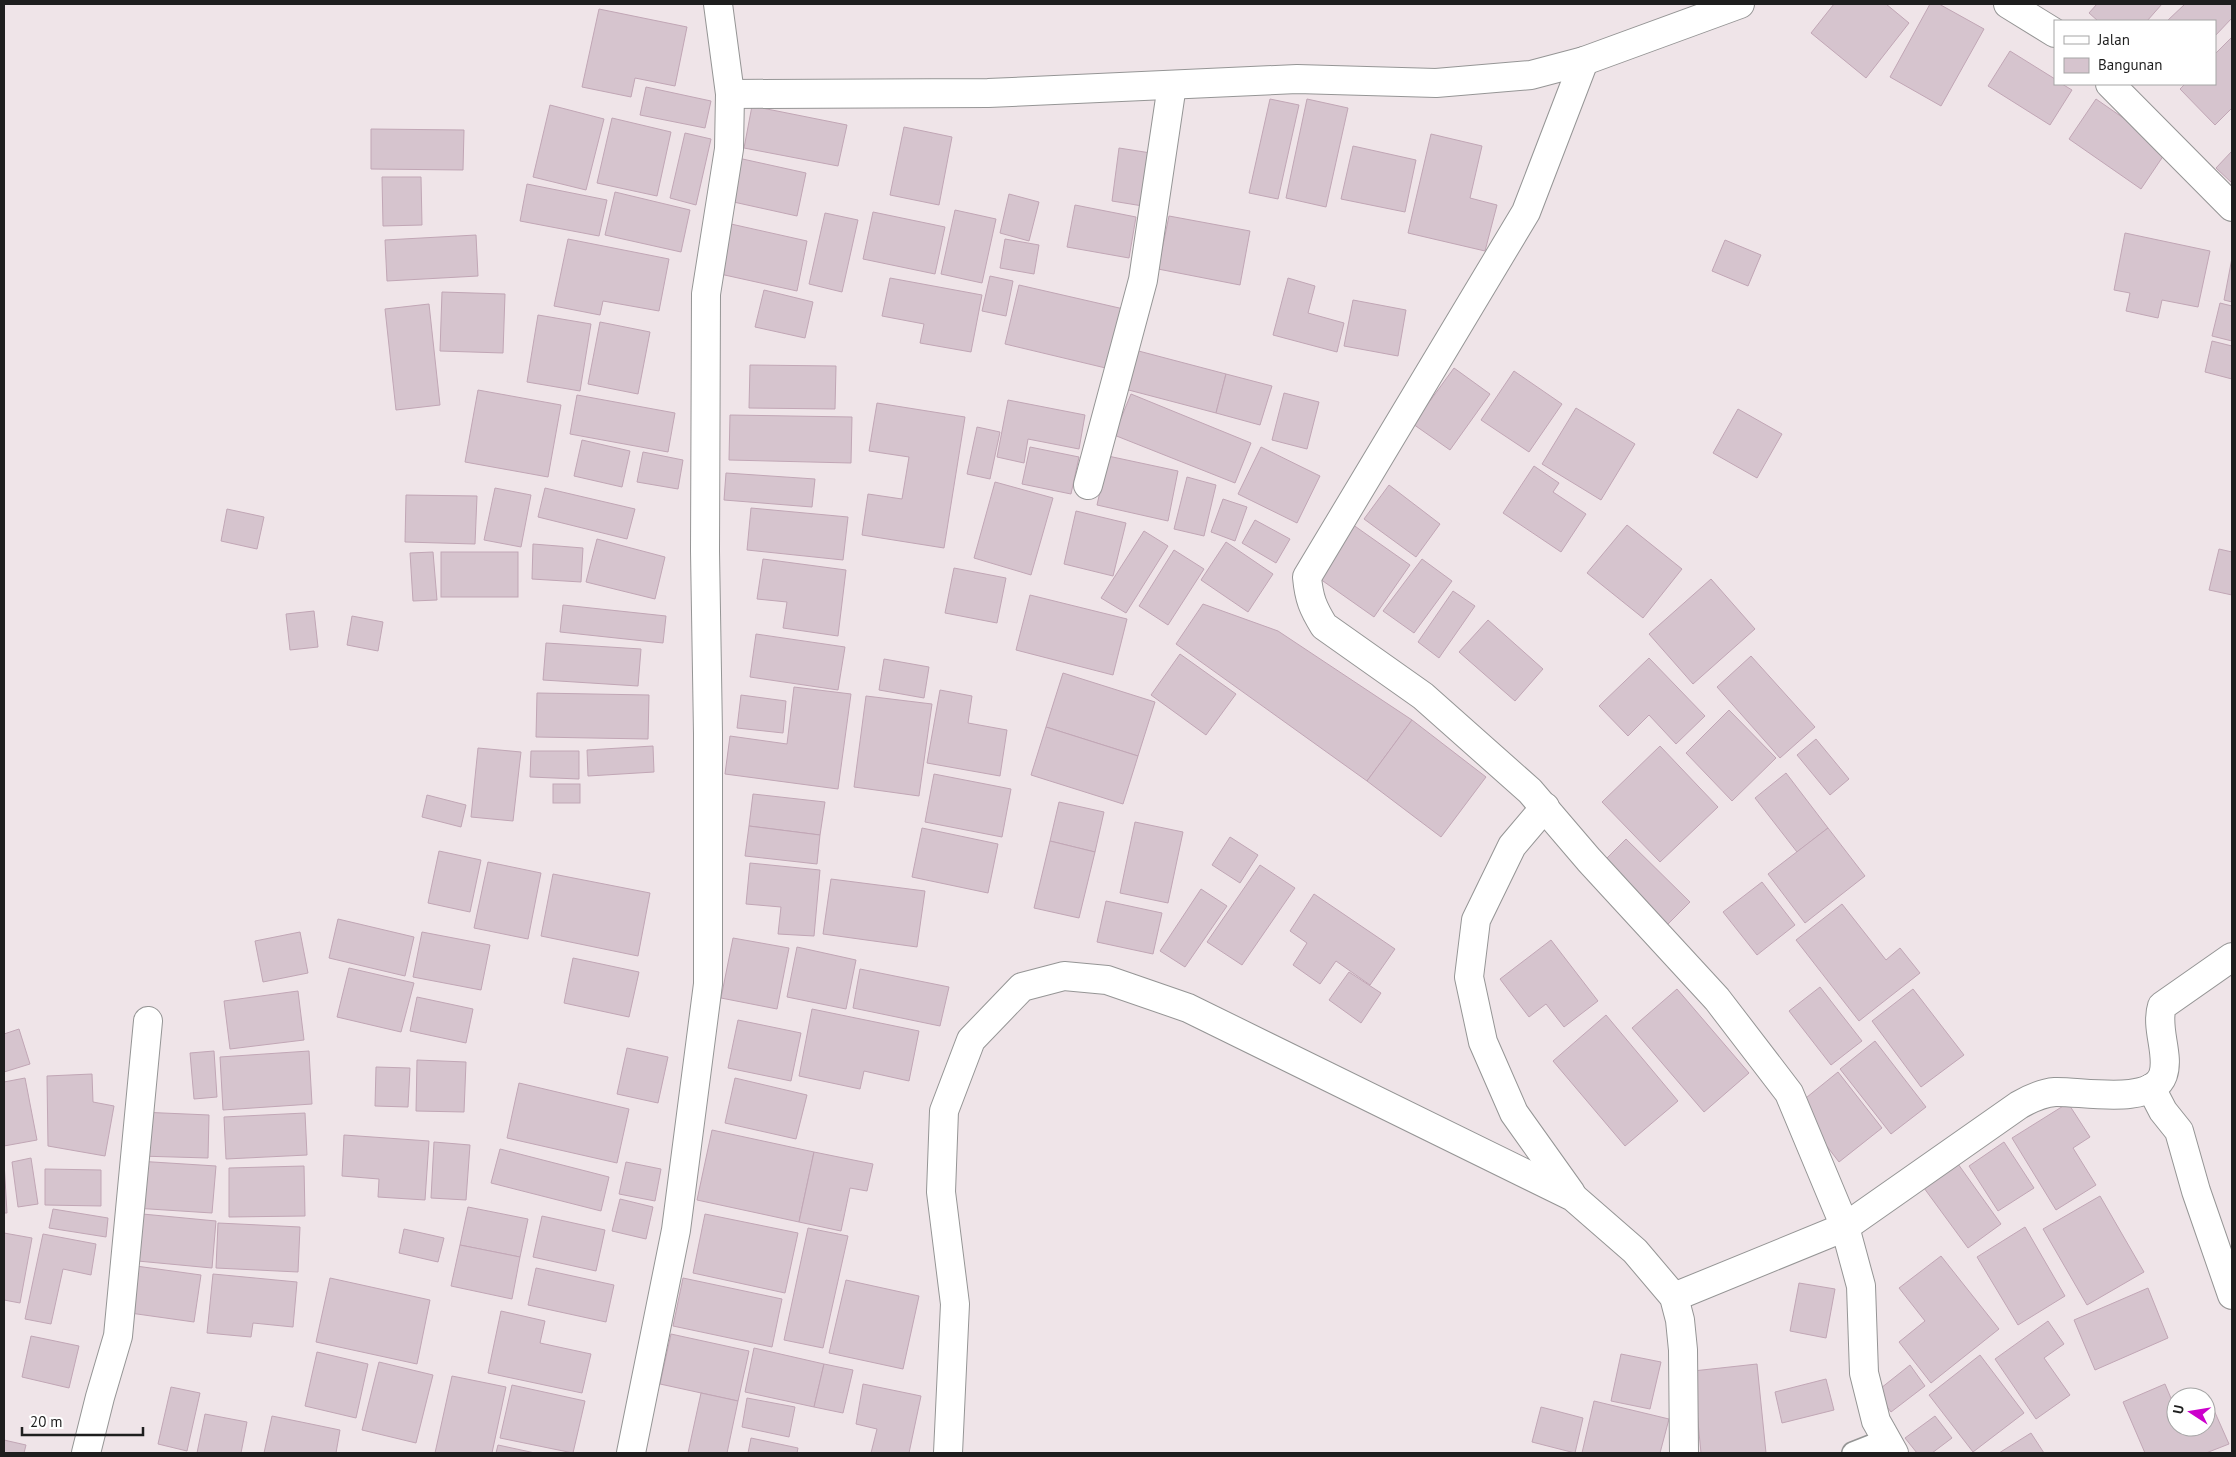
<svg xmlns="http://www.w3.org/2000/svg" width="2236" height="1457" viewBox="0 0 2236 1457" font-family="'PT Sans',sans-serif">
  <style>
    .building { fill: #d6c4ce; stroke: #c1a6b5 }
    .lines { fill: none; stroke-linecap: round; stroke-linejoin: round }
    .service-casing { stroke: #959595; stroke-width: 24 }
    .minor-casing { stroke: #959595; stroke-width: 30 }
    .service { stroke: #fff; stroke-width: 21 }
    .minor { stroke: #fff; stroke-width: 28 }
  </style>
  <rect width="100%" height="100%" fill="#efe4e8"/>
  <!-- building -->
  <g class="building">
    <path d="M1834 4H1886L1909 23 1866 78 1811 33Z"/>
    <path d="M1930 4H1939L1984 29 1941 106 1890 77Z"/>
    <path d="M2097 4H2162L2147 21H2098L2089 13Z"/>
    <path d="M2185 4H2232V18L2215 36V21H2167Z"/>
    <path d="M599 9 687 27 675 86 635 78 631 97 582 87Z"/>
    <path d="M2232 37V108L2215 125 2180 89 2185 84H2215V54Z"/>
    <path d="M2010 51 2055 79V84H2062L2072 90 2050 125 1988 86Z"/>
    <path d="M646 87 711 101 705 128 640 115Z"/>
    <path d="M1270 99 1299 105 1278 199 1249 193Z"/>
    <path d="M1307 99 1348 108 1326 207 1286 198Z"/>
    <path d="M2096 99 2168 149 2141 189 2069 139Z"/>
    <path d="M550 105 604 119 586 190 533 177Z"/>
    <path d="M752 106 847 125 838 166 744 148Z"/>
    <path d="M612 118 671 132 657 196 597 183Z"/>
    <path d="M904 127 952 137 939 205 890 195Z"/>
    <path d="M371 129 464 130 463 170 371 169Z"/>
    <path d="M685 133 711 139 696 205 670 198Z"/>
    <path d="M1431 134 1482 146 1470 198 1497 205 1485 251 1408 233Z"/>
    <path d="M1353 146 1416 160 1405 212 1341 199Z"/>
    <path d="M1119 148 1157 154 1149 207 1112 201Z"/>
    <path d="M2232 151V183L2216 168Z"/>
    <path d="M738 158 806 173 797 216 729 201Z"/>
    <path d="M382 177H421L422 225 383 226Z"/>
    <path d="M527 184 607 200 599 236 520 221Z"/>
    <path d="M615 192 690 210 681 252 605 235Z"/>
    <path d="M1009 194 1039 202 1029 241 1000 233Z"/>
    <path d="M1075 205 1136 217 1129 258 1067 247Z"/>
    <path d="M955 210 996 219 982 283 941 274Z"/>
    <path d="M873 212 945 227 935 274 863 259Z"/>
    <path d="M825 213 858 220 842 292 809 284Z"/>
    <path d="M1169 216 1250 231 1240 285 1158 269Z"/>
    <path d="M731 224 807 241 797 291 720 274Z"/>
    <path d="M2125 233 2210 251 2198 307 2162 300 2158 318 2126 311 2130 293 2114 290Z"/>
    <path d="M476 235 478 276 387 281 385 240Z"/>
    <path d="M568 239 669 259 659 311 603 301 600 315 554 306Z"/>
    <path d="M1005 239 1039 245 1034 274 1000 268Z"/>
    <path d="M1725 240 1761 255 1748 286 1712 271Z"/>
    <path d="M2232 258V302L2224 300Z"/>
    <path d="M990 276 1013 281 1006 316 982 311Z"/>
    <path d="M890 278 982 295 971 352 920 343 924 324 882 316Z"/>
    <path d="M1288 278 1315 286 1308 313 1344 323 1337 352 1273 335Z"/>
    <path d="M1019 285 1128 310 1114 370 1005 344Z"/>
    <path d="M764 290 813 302 805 338 755 327Z"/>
    <path d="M442 292 505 294 503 353 440 351Z"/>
    <path d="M1353 300 1406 310 1398 356 1344 346Z"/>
    <path d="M2220 303 2232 306V341L2212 336Z"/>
    <path d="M429 304 440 405 396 410 385 309Z"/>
    <path d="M538 315 591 324 580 391 527 382Z"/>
    <path d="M600 322 650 332 638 394 588 384Z"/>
    <path d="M2212 341 2232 346V379L2205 372Z"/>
    <path d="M1131 349 1226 374 1216 413 1121 388Z"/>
    <path d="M750 365 836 366 835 409 749 408Z"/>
    <path d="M1454 368 1490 394 1450 450 1413 424Z"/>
    <path d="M1514 371 1562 404 1529 452 1481 420Z"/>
    <path d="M1226 374 1272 386 1260 425 1216 413Z"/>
    <path d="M478 390 561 405 548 477 465 462Z"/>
    <path d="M1284 393 1319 402 1307 449 1272 440Z"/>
    <path d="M1131 394 1251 443 1235 483 1114 435Z"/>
    <path d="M577 395 675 413 668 452 570 434Z"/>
    <path d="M1008 400 1085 415 1079 449 1028 439 1024 463 997 457Z"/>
    <path d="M877 403 965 417 944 548 862 535 868 494 902 499 909 457 869 451Z"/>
    <path d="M1576 408 1635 444 1601 500 1542 464Z"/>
    <path d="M1738 409 1782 434 1757 478 1713 453Z"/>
    <path d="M730 415 852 417 851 463 729 460Z"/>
    <path d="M977 427 1000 432 990 479 967 474Z"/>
    <path d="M582 440 630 451 622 487 574 476Z"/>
    <path d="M1030 447 1079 457 1071 494 1022 484Z"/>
    <path d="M1261 447 1320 476 1297 523 1238 494Z"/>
    <path d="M643 452 683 460 678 489 637 482Z"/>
    <path d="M1108 456 1178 471 1168 521 1097 505Z"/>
    <path d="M1534 466 1559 483 1553 492 1586 514 1561 552 1503 513Z"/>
    <path d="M726 473 815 479 812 507 724 500Z"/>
    <path d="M1187 477 1216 485 1204 536 1174 529Z"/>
    <path d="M995 482 1053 498 1031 575 974 558Z"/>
    <path d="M1389 485 1440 524 1416 557 1364 519Z"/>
    <path d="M495 488 531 495 521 547 484 540Z"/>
    <path d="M545 488 635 509 627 539 538 517Z"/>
    <path d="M406 495 477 496 475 544 405 542Z"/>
    <path d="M1223 499 1247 507 1235 541 1211 532Z"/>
    <path d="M751 508 848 517 843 560 747 550Z"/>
    <path d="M227 509 264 517 257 549 221 541Z"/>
    <path d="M1076 511 1126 523 1113 576 1064 564Z"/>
    <path d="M1255 520 1290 539 1276 563 1242 543Z"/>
    <path d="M1349 522 1410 565 1374 617 1313 574Z"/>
    <path d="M1627 525 1682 569 1643 618 1587 573Z"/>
    <path d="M1144 531 1168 546 1126 613 1101 598Z"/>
    <path d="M597 539 665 557 655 599 586 582Z"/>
    <path d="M1226 542 1273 574 1248 612 1201 580Z"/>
    <path d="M533 544 583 548 581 582 532 579Z"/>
    <path d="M2219 549 2232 552V595L2209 590Z"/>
    <path d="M1174 550 1204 569 1168 625 1139 606Z"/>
    <path d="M433 552 437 600 413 601 410 553Z"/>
    <rect x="441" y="552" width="77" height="45"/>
    <path d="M763 559 846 570 838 636 783 628 787 602 757 599Z"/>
    <path d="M1422 559 1452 581 1414 633 1383 611Z"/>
    <path d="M954 568 1006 578 997 623 945 613Z"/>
    <path d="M1711 579 1755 629 1693 684 1649 634Z"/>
    <path d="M1453 591 1475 606 1439 658 1418 642Z"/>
    <path d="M1030 595 1127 619 1113 675 1016 650Z"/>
    <path d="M1203 604 1278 631 1412 720 1367 781 1176 644Z"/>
    <path d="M563 605 666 616 663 643 560 632Z"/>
    <path d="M314 611 318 647 290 650 286 614Z"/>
    <path d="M352 616 383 622 378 651 347 645Z"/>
    <path d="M1488 620 1543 669 1515 701 1459 652Z"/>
    <path d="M756 634 845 647 838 690 750 677Z"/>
    <path d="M546 643 641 649 638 686 543 680Z"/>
    <path d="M1180 654 1236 694 1206 735 1151 695Z"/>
    <path d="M1751 656 1815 727 1780 758 1717 687Z"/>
    <path d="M1649 658 1705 716 1676 744 1649 715 1628 736 1599 706Z"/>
    <path d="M884 659 929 667 924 698 879 690Z"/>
    <path d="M1063 673 1155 702 1138 756 1046 727Z"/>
    <path d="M794 687 851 694 838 789 725 774 730 736 787 744Z"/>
    <path d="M940 690 972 696 968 723 1007 730 1000 776 927 763Z"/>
    <path d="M537 693 649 695 648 739 536 737Z"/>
    <path d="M741 695 786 701 783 733 737 728Z"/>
    <path d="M866 696 932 704 919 796 854 787Z"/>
    <path d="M1729 710 1776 758 1732 801 1686 753Z"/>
    <path d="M1412 720 1486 777 1441 837 1367 781Z"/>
    <path d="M1046 727 1138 756 1123 804 1031 775Z"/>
    <path d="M1816 739 1849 779 1830 795 1797 755Z"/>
    <path d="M653 746 654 772 588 776 587 750Z"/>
    <path d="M1660 746 1718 807 1660 862 1602 802Z"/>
    <path d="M478 748 521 752 513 821 471 817Z"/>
    <path d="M531 751H579V779L530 777Z"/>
    <path d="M1786 773 1828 828 1797 852 1755 798Z"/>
    <path d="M934 774 1011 789 1002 837 925 822Z"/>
    <rect x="553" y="784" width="27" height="19"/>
    <path d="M753 794 825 802 820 835 749 826Z"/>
    <path d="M427 795 466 805 461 827 422 817Z"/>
    <path d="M1059 802 1104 812 1095 852 1050 841Z"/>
    <path d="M1135 822 1183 832 1168 903 1120 893Z"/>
    <path d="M749 826 820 835 817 864 745 856Z"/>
    <path d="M922 828 998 844 988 893 912 877Z"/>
    <path d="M1828 828 1865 876 1805 923 1768 874Z"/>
    <path d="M1230 837 1258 855 1240 883 1212 865Z"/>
    <path d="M1626 839 1690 902 1662 930 1598 867Z"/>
    <path d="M1050 841 1095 852 1079 918 1034 908Z"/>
    <path d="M439 851 481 860 470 912 428 903Z"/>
    <path d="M488 862 541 873 528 939 474 928Z"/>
    <path d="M750 863 820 870 814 936 778 934 781 907 746 904Z"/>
    <path d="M1260 865 1295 888 1242 965 1207 942Z"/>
    <path d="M553 874 650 893 638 956 541 936Z"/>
    <path d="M831 879 925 891 917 947 823 934Z"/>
    <path d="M1762 882 1795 925 1757 955 1723 912Z"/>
    <path d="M1201 889 1227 906 1185 967 1160 951Z"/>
    <path d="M1314 894 1395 949 1370 985 1336 961 1320 984 1293 965 1307 943 1290 931Z"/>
    <path d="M1106 901 1162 913 1153 954 1097 942Z"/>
    <path d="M1842 904 1886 960 1900 948 1920 973 1859 1021 1796 940Z"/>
    <path d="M338 919 414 937 405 976 329 958Z"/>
    <path d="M300 932 308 973 263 982 255 941Z"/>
    <path d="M422 932 490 945 481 990 413 977Z"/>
    <path d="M733 938 789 948 777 1009 721 998Z"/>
    <path d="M1551 940 1598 1001 1564 1027 1546 1004 1529 1017 1500 979Z"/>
    <path d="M797 947 856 960 846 1009 787 997Z"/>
    <path d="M573 958 639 972 629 1017 564 1003Z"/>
    <path d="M349 968 414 983 401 1032 337 1017Z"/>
    <path d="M860 969 949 987 940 1026 853 1008Z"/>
    <path d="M1349 972 1381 993 1361 1023 1329 1000Z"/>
    <path d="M1820 987 1862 1041 1831 1065 1789 1011Z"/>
    <path d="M1677 989 1749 1073 1704 1112 1632 1028Z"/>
    <path d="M1913 989 1964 1055 1921 1087 1872 1021Z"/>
    <path d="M298 991 304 1040 230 1049 224 1001Z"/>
    <path d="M417 997 473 1009 466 1043 410 1031Z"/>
    <path d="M812 1009 919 1031 909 1081 864 1071 860 1089 799 1076Z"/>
    <path d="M1606 1015 1678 1101 1625 1146 1553 1061Z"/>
    <path d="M738 1020 801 1033 791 1081 728 1068Z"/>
    <path d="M19 1029 30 1064 4 1072V1034Z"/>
    <path d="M1875 1041 1926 1107 1891 1134 1840 1069Z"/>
    <path d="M627 1048 668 1057 658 1103 617 1094Z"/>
    <path d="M214 1051 217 1097 194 1099 190 1053Z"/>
    <path d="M309 1051 312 1104 223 1110 220 1057Z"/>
    <path d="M417 1060 466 1062 464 1112 416 1111Z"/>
    <path d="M376 1067 410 1068 408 1107 375 1106Z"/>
    <path d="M1838 1072 1882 1128 1839 1162 1796 1106Z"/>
    <path d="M92 1074 93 1102 114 1106 105 1156 48 1146 47 1076Z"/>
    <path d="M25 1078 37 1140 4 1146V1082Z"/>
    <path d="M735 1078 807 1095 796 1139 725 1123Z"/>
    <path d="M519 1083 629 1109 617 1163 507 1138Z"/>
    <path d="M2068 1103 2090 1137 2073 1148 2096 1185 2056 1210 2012 1138Z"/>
    <path d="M140 1112 209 1115 208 1158 139 1156Z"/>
    <path d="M305 1113 307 1155 226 1159 224 1117Z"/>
    <path d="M712 1130 814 1152 799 1222 697 1200Z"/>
    <path d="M344 1135 429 1141 425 1200 378 1197 379 1179 342 1176Z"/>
    <path d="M434 1142 470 1145 466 1200 431 1198Z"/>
    <path d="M2004 1142 2034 1188 1998 1211 1969 1166Z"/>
    <path d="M500 1149 609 1177 601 1211 491 1183Z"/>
    <path d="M814 1152 873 1164 867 1191 850 1188 841 1231 799 1222Z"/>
    <path d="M31 1158 38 1204 18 1207 12 1162Z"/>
    <path d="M137 1161 216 1166 212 1213 134 1208Z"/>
    <path d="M4 1162 7 1213H4Z"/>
    <path d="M626 1162 661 1169 655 1201 619 1194Z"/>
    <path d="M1958 1164 2001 1224 1968 1248 1924 1188Z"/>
    <path d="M304 1166 305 1216 229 1217V1168Z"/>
    <path d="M45 1169 101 1170V1206L45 1205Z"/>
    <path d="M2100 1196 2144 1272 2087 1305 2043 1229Z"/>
    <path d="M620 1199 653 1207 646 1239 612 1231Z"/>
    <path d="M468 1207 528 1219 520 1257 460 1245Z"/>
    <path d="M53 1209 108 1218 106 1237 49 1228Z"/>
    <path d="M132 1213 216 1221 212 1268 127 1260Z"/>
    <path d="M705 1214 798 1233 785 1293 693 1273Z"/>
    <path d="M542 1216 605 1230 596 1271 533 1257Z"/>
    <path d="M218 1223 300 1227 298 1272 216 1268Z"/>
    <path d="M2025 1227 2065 1296 2018 1325 1977 1257Z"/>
    <path d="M808 1228 848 1236 823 1348 784 1340Z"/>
    <path d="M404 1229 444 1238 438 1262 399 1253Z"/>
    <path d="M4 1233 32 1238 20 1303 4 1300Z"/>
    <path d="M43 1234 96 1244 91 1275 63 1269 51 1324 25 1319Z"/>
    <path d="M460 1245 520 1257 512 1299 451 1286Z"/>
    <path d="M1941 1256 1999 1329 1931 1383 1899 1342 1925 1321 1899 1288Z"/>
    <path d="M136 1266 201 1275 194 1322 130 1313Z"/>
    <path d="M536 1268 614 1285 606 1322 528 1305Z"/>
    <path d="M213 1274 297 1282 293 1327 253 1323 251 1337 207 1333Z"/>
    <path d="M330 1278 430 1300 417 1364 316 1342Z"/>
    <path d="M683 1278 782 1299 772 1347 673 1326Z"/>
    <path d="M846 1280 919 1296 903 1369 829 1353Z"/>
    <path d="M1799 1283 1835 1289 1826 1338 1790 1331Z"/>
    <path d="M2148 1288 2168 1338 2095 1370 2074 1320Z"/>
    <path d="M501 1311 545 1321 540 1343 591 1354 582 1393 488 1373Z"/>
    <path d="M2048 1321 2064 1344 2044 1358 2070 1395 2036 1419 1995 1359Z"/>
    <path d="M671 1334 749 1351 738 1401 660 1384Z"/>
    <path d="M31 1336 79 1346 69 1388 22 1377Z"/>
    <path d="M754 1348 824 1364 814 1407 745 1392Z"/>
    <path d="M317 1352 368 1364 356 1418 305 1406Z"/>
    <path d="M1621 1354 1661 1362 1650 1409 1611 1401Z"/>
    <path d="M1980 1355 2024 1413 1973 1452 1929 1395Z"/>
    <path d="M379 1362 433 1375 416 1443 362 1430Z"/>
    <path d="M824 1364 853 1370 843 1413 814 1407Z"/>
    <path d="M1757 1364 1766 1453H1701L1693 1371Z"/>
    <path d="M1910 1365 1925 1386 1891 1412 1876 1392Z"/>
    <path d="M452 1376 506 1387 492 1453H435Z"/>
    <path d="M1826 1379 1834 1410 1782 1423 1775 1392Z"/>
    <path d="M863 1384 921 1396 909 1453H871L877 1429 856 1424Z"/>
    <path d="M2165 1384 2176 1410V1427H2206V1400L2209 1399 2229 1444 2206 1453H2145L2123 1402Z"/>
    <path d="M512 1385 585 1401 573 1453 500 1438Z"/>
    <path d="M171 1387 200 1393 187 1451 158 1444Z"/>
    <path d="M701 1393 738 1401 727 1453H688Z"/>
    <path d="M747 1398 795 1407 789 1437 742 1427Z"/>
    <path d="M1594 1401 1669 1419 1660 1453H1582Z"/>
    <path d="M1541 1407 1583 1418 1575 1453 1532 1442Z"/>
    <path d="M205 1414 247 1422 241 1453H197Z"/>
    <path d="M272 1416 340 1430 336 1453H264Z"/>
    <path d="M1935 1416 1952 1438 1932 1453H1917L1905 1438Z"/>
    <path d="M2031 1433 2044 1453H1999Z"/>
    <path d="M751 1438 798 1448 797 1453H748Z"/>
    <path d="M4 1440 26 1445 24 1453H4Z"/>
    <path d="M498 1445 535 1453H496Z"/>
  </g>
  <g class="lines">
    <!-- service casing -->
    <g class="service-casing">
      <path id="service" d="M1853 1453 1886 1440"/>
    </g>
    <!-- minor casing -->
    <g class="minor-casing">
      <g id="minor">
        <path d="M2008 4 2055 33"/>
        <path d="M1584 61 1526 212 1307 577C1309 599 1313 608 1324 626L1423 696 1530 791 1589 860 1717 999 1789 1093 1845 1227 1861 1286 1864 1373 1876 1421 1894 1453"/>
        <path d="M2110 84 2232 207"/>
        <path d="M730 94 988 93 1297 79 1436 83 1531 75 1584 61 1740 4"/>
        <path d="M1088 485 1143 280 1172 85"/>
        <path d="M1545 807 1512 846 1476 920 1469 977 1483 1042 1514 1113 1571 1193"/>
        <path d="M2151 1088 2163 1111 2179 1131 2196 1191 2232 1295"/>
        <path d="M1674 1297 1845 1227 2019 1105C2031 1098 2042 1093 2055 1092 2082 1091 2152 1106 2163 1075 2170 1055 2155 1028 2162 1006L2232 957"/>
        <path d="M86 1453 100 1397 118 1336 148 1021"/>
        <path d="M631 1453 676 1230 708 984V734L705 551 706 294 729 149 730 94 718 4"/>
        <path d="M948 1453 955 1304 941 1192 944 1111 971 1040 1022 987 1064 976 1107 980 1188 1008 1573 1197 1635 1251 1674 1297 1680 1320 1683 1350 1684 1453"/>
      </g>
    </g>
    <!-- service -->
    <use href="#service" class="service"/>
    <!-- minor -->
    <use href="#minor" class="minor"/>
  </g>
  <!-- border -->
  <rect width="2236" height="1457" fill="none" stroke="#1e1e1e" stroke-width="10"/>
  <!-- legend -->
  <rect x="2054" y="20" width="162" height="65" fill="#ffffff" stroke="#a5a5a5"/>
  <rect x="2064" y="36" width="25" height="8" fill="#ffffff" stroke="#a5a5a5"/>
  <text x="2098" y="45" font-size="15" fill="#1e1e1e">Jalan</text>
  <rect x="2064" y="58" width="25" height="15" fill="#d6c4ce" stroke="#a5a5a5"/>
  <text x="2098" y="70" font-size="15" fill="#1e1e1e">Bangunan</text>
  <!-- north arrow -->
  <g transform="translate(2191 1412) rotate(282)"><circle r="24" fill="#ffffff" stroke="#a5a5a5"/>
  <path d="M0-4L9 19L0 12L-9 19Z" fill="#cc00cc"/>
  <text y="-8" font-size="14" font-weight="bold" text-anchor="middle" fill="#1e1e1e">U</text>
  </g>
  <!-- scale -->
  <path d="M22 1427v8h121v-8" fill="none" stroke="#1e1e1e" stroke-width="2.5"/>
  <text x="30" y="1427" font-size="15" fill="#1e1e1e" stroke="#ffffff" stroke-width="4" paint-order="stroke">20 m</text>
</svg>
